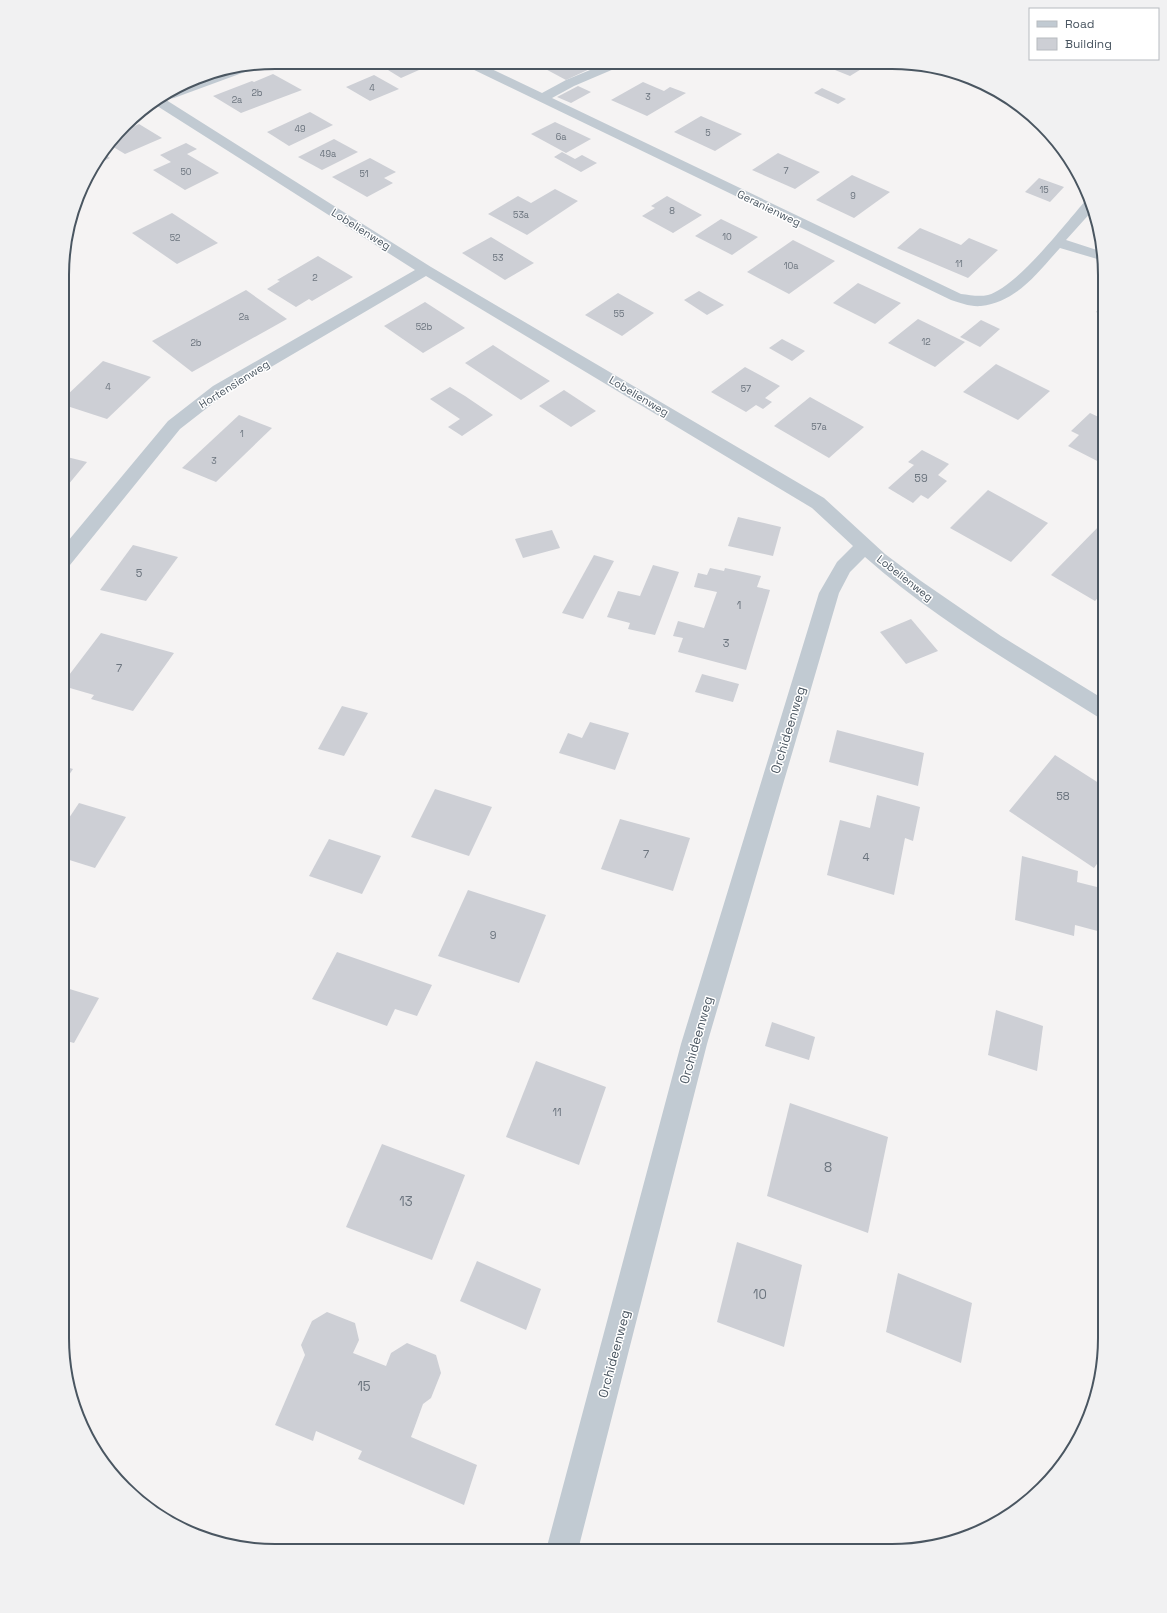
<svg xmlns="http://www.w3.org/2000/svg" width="1167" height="1613" viewBox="0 0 1167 1613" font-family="'Space Grotesk',sans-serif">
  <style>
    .building { fill: #cdcfd5 }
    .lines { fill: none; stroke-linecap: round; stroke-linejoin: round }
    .minor { fill: #c1cad2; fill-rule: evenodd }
    .labels { text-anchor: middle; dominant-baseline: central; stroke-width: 3; stroke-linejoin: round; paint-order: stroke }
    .far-number-label { font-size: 9px; fill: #6b747e }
    .far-street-label { font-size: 11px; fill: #4a5661; stroke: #fff }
    .number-label { font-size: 11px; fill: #6b747e }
    .street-label { font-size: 13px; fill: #4a5661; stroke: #fff }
    .near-number-label { font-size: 13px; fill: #6b747e }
    .rim { fill: none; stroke: #4a5661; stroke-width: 2 }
  </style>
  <rect width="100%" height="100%" fill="#f5f3f3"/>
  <!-- building -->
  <g class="building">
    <path d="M349 62H374L359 68Z"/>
    <path d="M406 63 419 70 401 78 388 70Z"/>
    <path d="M544 63H589L596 66 566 80 538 65Z"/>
    <path d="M820 64H852L863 68 850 76Z"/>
    <path d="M273 74 302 90 241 113 213 96 252 81 254 82Z"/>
    <path d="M374 75 399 89 370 101 346 87Z"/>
    <path d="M643 82 664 91 670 87 686 93 647 116 611 100Z"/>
    <path d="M578 86 591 92 571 103 557 97Z"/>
    <path d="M822 88 846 99 838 104 814 93Z"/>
    <path d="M310 112 333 125 289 146 267 132Z"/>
    <path d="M701 116 742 134 715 151 674 132Z"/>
    <path d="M555 122 591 139 566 153 531 134Z"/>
    <path d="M139 124 162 138 125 154 110 145 122 130 123 131Z"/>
    <path d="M334 139 358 152 322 170 298 157Z"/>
    <path d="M186 143 197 149 187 154 219 173 185 190 153 170 171 162 160 155Z"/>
    <path d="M562 152 575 159 582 155 597 163 581 172 554 157Z"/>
    <path d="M103 153 110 158 92 166 94 164Z"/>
    <path d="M778 153 820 172 795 189 752 170Z"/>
    <path d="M370 158 396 172 384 178 393 183 367 197 332 177Z"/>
    <path d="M852 175 890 192 854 218 816 200Z"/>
    <path d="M1039 178 1064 187 1050 202 1025 192Z"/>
    <path d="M555 189 578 201 527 235 488 214 518 196 531 203Z"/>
    <path d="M667 196 702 215 673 233 642 216 655 208 651 206Z"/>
    <path d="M172 213 218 243 177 264 132 233Z"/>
    <path d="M721 219 758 237 732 255 695 236Z"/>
    <path d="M920 228 961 245 969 238 998 250 968 278 897 248Z"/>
    <path d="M491 237 534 263 505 280 462 253Z"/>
    <path d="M793 240 835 261 789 294 747 272Z"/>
    <path d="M318 256 353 277 312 301 309 299 296 307 267 289 280 281 277 280Z"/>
    <path d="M858 283 901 303 875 324 833 303Z"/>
    <path d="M246 290 287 319 192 372 152 341Z"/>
    <path d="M699 291 724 305 707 315 684 300Z"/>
    <path d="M618 293 654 313 622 336 585 315Z"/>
    <path d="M425 302 465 328 423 353 384 326Z"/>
    <path d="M1105 302V316L1096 312Z"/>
    <path d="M918 319 965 342 935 367 888 343Z"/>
    <path d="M981 320 1000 329 980 347 960 337Z"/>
    <path d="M782 339 805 351 792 361 769 348Z"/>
    <path d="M493 345 521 363 550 381 521 400 465 363Z"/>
    <path d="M103 361 151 377 107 419 64 405V398Z"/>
    <path d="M996 364 1050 391 1018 420 963 392Z"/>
    <path d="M745 367 780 386 765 398 772 402 763 409 756 405 746 412 711 392Z"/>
    <path d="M450 387 465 396 493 415 462 436 448 427 460 419 430 399Z"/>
    <path d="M564 390 596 411 571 427 539 406Z"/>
    <path d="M810 397 864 427 829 458 774 426Z"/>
    <path d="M1090 413 1105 420V465L1068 446 1079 435 1071 431Z"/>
    <path d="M239 415 272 428 216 482 182 468Z"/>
    <path d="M922 450 949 464 938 475 947 481 928 499 921 495 913 503 888 488 914 465 908 462Z"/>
    <path d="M63 456 87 462 63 491Z"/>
    <path d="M988 490 1048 523 1011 562 950 528Z"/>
    <path d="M738 517 781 527 773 556 728 546Z"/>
    <path d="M1104 521 1105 590 1095 601 1051 575Z"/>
    <path d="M552 530 560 548 523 558 515 539Z"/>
    <path d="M133 545 178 557 146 601 100 590Z"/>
    <path d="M594 555 614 561 583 619 562 613Z"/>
    <path d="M653 565 679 572 655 635 628 629 630 623 607 617 618 591 640 596Z"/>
    <path d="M710 568 724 571 725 568 761 576 757 587 770 590 746 670 678 652 683 638 673 636 678 621 704 628 717 592 694 587 698 573 707 575Z"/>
    <path d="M911 619 938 651 906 664 880 632Z"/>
    <path d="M101 633 174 653 133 711 91 699 94 695 63 686V683Z"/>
    <path d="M702 674 739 684 733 702 695 692Z"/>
    <path d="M342 706 368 713 344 756 318 749Z"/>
    <path d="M590 722 629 733 615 770 559 753 568 733 582 738Z"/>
    <path d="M837 730 924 753 918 786 829 762Z"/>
    <path d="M1055 755 1105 787V805L1100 811 1105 814V853L1094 868 1009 811Z"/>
    <path d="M63 766 73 769 63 784Z"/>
    <path d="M435 789 492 807 469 856 411 837Z"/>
    <path d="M877 795 920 807 913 841 905 838 894 895 827 875 840 820 870 828Z"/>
    <path d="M79 803 126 817 95 868 63 858V827Z"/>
    <path d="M620 819 690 838 673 891 601 869Z"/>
    <path d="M329 839 381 856 362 894 309 876Z"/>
    <path d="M1022 856 1078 871 1077 882 1105 889V933L1075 925 1074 936 1015 920Z"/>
    <path d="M468 890 546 915 519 983 438 956Z"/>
    <path d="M337 952 432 985 417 1016 395 1009 387 1026 312 999Z"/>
    <path d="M63 987 99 998 74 1043 63 1040Z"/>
    <path d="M996 1010 1043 1026 1037 1071 988 1055Z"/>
    <path d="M772 1022 815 1037 809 1060 765 1046Z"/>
    <path d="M536 1061 606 1087 579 1165 506 1137Z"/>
    <path d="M790 1103 888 1137 868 1233 767 1196Z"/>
    <path d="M382 1144 465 1175 432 1260 346 1227Z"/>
    <path d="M737 1242 802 1265 784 1347 717 1322Z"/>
    <path d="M477 1261 541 1289 526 1330 460 1301Z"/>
    <path d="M898 1273 972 1303 961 1363 886 1332Z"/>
    <path d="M327 1312 355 1323 359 1340 353 1353 386 1366 391 1353 407 1343 436 1355 441 1373 431 1398 423 1404 411 1437 477 1465 464 1505 358 1459 362 1451 316 1431 313 1441 275 1425 305 1355 301 1345 312 1321Z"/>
  </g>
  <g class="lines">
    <!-- minor -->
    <g class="minor">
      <path d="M464 63H479L542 93 566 80 607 63H623L621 66 574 86 552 98 961 294C970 295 979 297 988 295 1017 287 1065 224 1086 200L1089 199 1093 210 1066 240 1103 252 1104 261 1060 248C1038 272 1017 302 981 306 971 307 960 303 951 300L466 66Z"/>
      <path d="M255 65 253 69 174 98 169 99 164 98C195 80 220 71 255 65Z"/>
      <path d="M163 98 431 267 824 498 885 554 921 581 1001 636 1105 700V719L1098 717C1018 667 935 619 865 557L850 572 839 593 707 1044 578 1550H546L681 1044 819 593 837 562 853 546 812 508 426 276 225 394 180 429 70 565 63 567V547L168 421 213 386 415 270 154 104Z"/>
    </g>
  </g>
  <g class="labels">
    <!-- far-number labels -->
    <g class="far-number-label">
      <text x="372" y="88">4</text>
      <text x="257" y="93">2b</text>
      <text x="648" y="97">3</text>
      <text x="237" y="100">2a</text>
      <text x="300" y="129">49</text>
      <text x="708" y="133">5</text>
      <text x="561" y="137">6a</text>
      <text x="328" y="154">49a</text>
      <text x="786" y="171">7</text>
      <text x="186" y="172">50</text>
      <text x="364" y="174">51</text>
      <text x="1044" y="190">15</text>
      <text x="853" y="196">9</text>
      <text x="672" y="211">8</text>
      <text x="521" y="215">53a</text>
      <text x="727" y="237">10</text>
      <text x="175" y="238">52</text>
      <text x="498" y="258">53</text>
      <text x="959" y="264">11</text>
      <text x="791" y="266">10a</text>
      <text x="315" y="278">2</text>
      <text x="619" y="314">55</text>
      <text x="244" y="317">2a</text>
      <text x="424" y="327">52b</text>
      <text x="926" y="342">12</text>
      <text x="196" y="343">2b</text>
      <text x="108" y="387">4</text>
      <text x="746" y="389">57</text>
      <text x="819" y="427">57a</text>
      <text x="242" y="434">1</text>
      <text x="214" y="461">3</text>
    </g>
    <!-- far-street labels -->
    <g class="far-street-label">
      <text transform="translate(769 208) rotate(26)">Geranienweg</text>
      <text transform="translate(361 229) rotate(32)">Lobelienweg</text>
      <text transform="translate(234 384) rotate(-32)">Hortensienweg</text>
      <text transform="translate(639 396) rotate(31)">Lobelienweg</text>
      <text transform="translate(905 578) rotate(38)">Lobelienweg</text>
    </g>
    <!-- number labels -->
    <g class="number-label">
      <text x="921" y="478">59</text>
      <text x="139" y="573">5</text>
      <text x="739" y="605">1</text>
      <text x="726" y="643">3</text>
      <text x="119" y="668">7</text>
      <text x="1063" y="796">58</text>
      <text x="646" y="854">7</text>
      <text x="866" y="857">4</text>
      <text x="493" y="935">9</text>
      <text x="557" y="1112">11</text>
    </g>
    <!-- street labels -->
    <g class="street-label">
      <text transform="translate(788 730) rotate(-73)">Orchideenweg</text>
      <text transform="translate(696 1040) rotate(-74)">Orchideenweg</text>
      <text transform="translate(614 1354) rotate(-75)">Orchideenweg</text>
    </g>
    <!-- near-number labels -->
    <g class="near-number-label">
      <text x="828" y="1167">8</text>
      <text x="406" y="1201">13</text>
      <text x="760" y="1294">10</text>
      <text x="364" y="1386">15</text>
    </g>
  </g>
  <!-- crop -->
  <path d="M0 0H1167V1613H0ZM275 69H892A206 206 0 0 1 1098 275V1338A206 206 0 0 1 892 1544H275A206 206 0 0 1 69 1338V275A206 206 0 0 1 275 69Z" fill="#f1f1f2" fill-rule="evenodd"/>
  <path class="rim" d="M275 69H892A206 206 0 0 1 1098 275V1338A206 206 0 0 1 892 1544H275A206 206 0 0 1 69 1338V275A206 206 0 0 1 275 69Z"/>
  <!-- legend -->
  <rect x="1029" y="8" width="130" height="52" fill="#ffffff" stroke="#b7bbc0"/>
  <rect x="1037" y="21" width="20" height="6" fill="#c1cad2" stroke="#b7bbc0"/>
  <text x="1065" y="28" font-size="12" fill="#4a5661">Road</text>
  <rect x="1037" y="38" width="20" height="12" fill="#cdcfd5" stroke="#b7bbc0"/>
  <text x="1065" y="48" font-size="12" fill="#4a5661">Building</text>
</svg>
